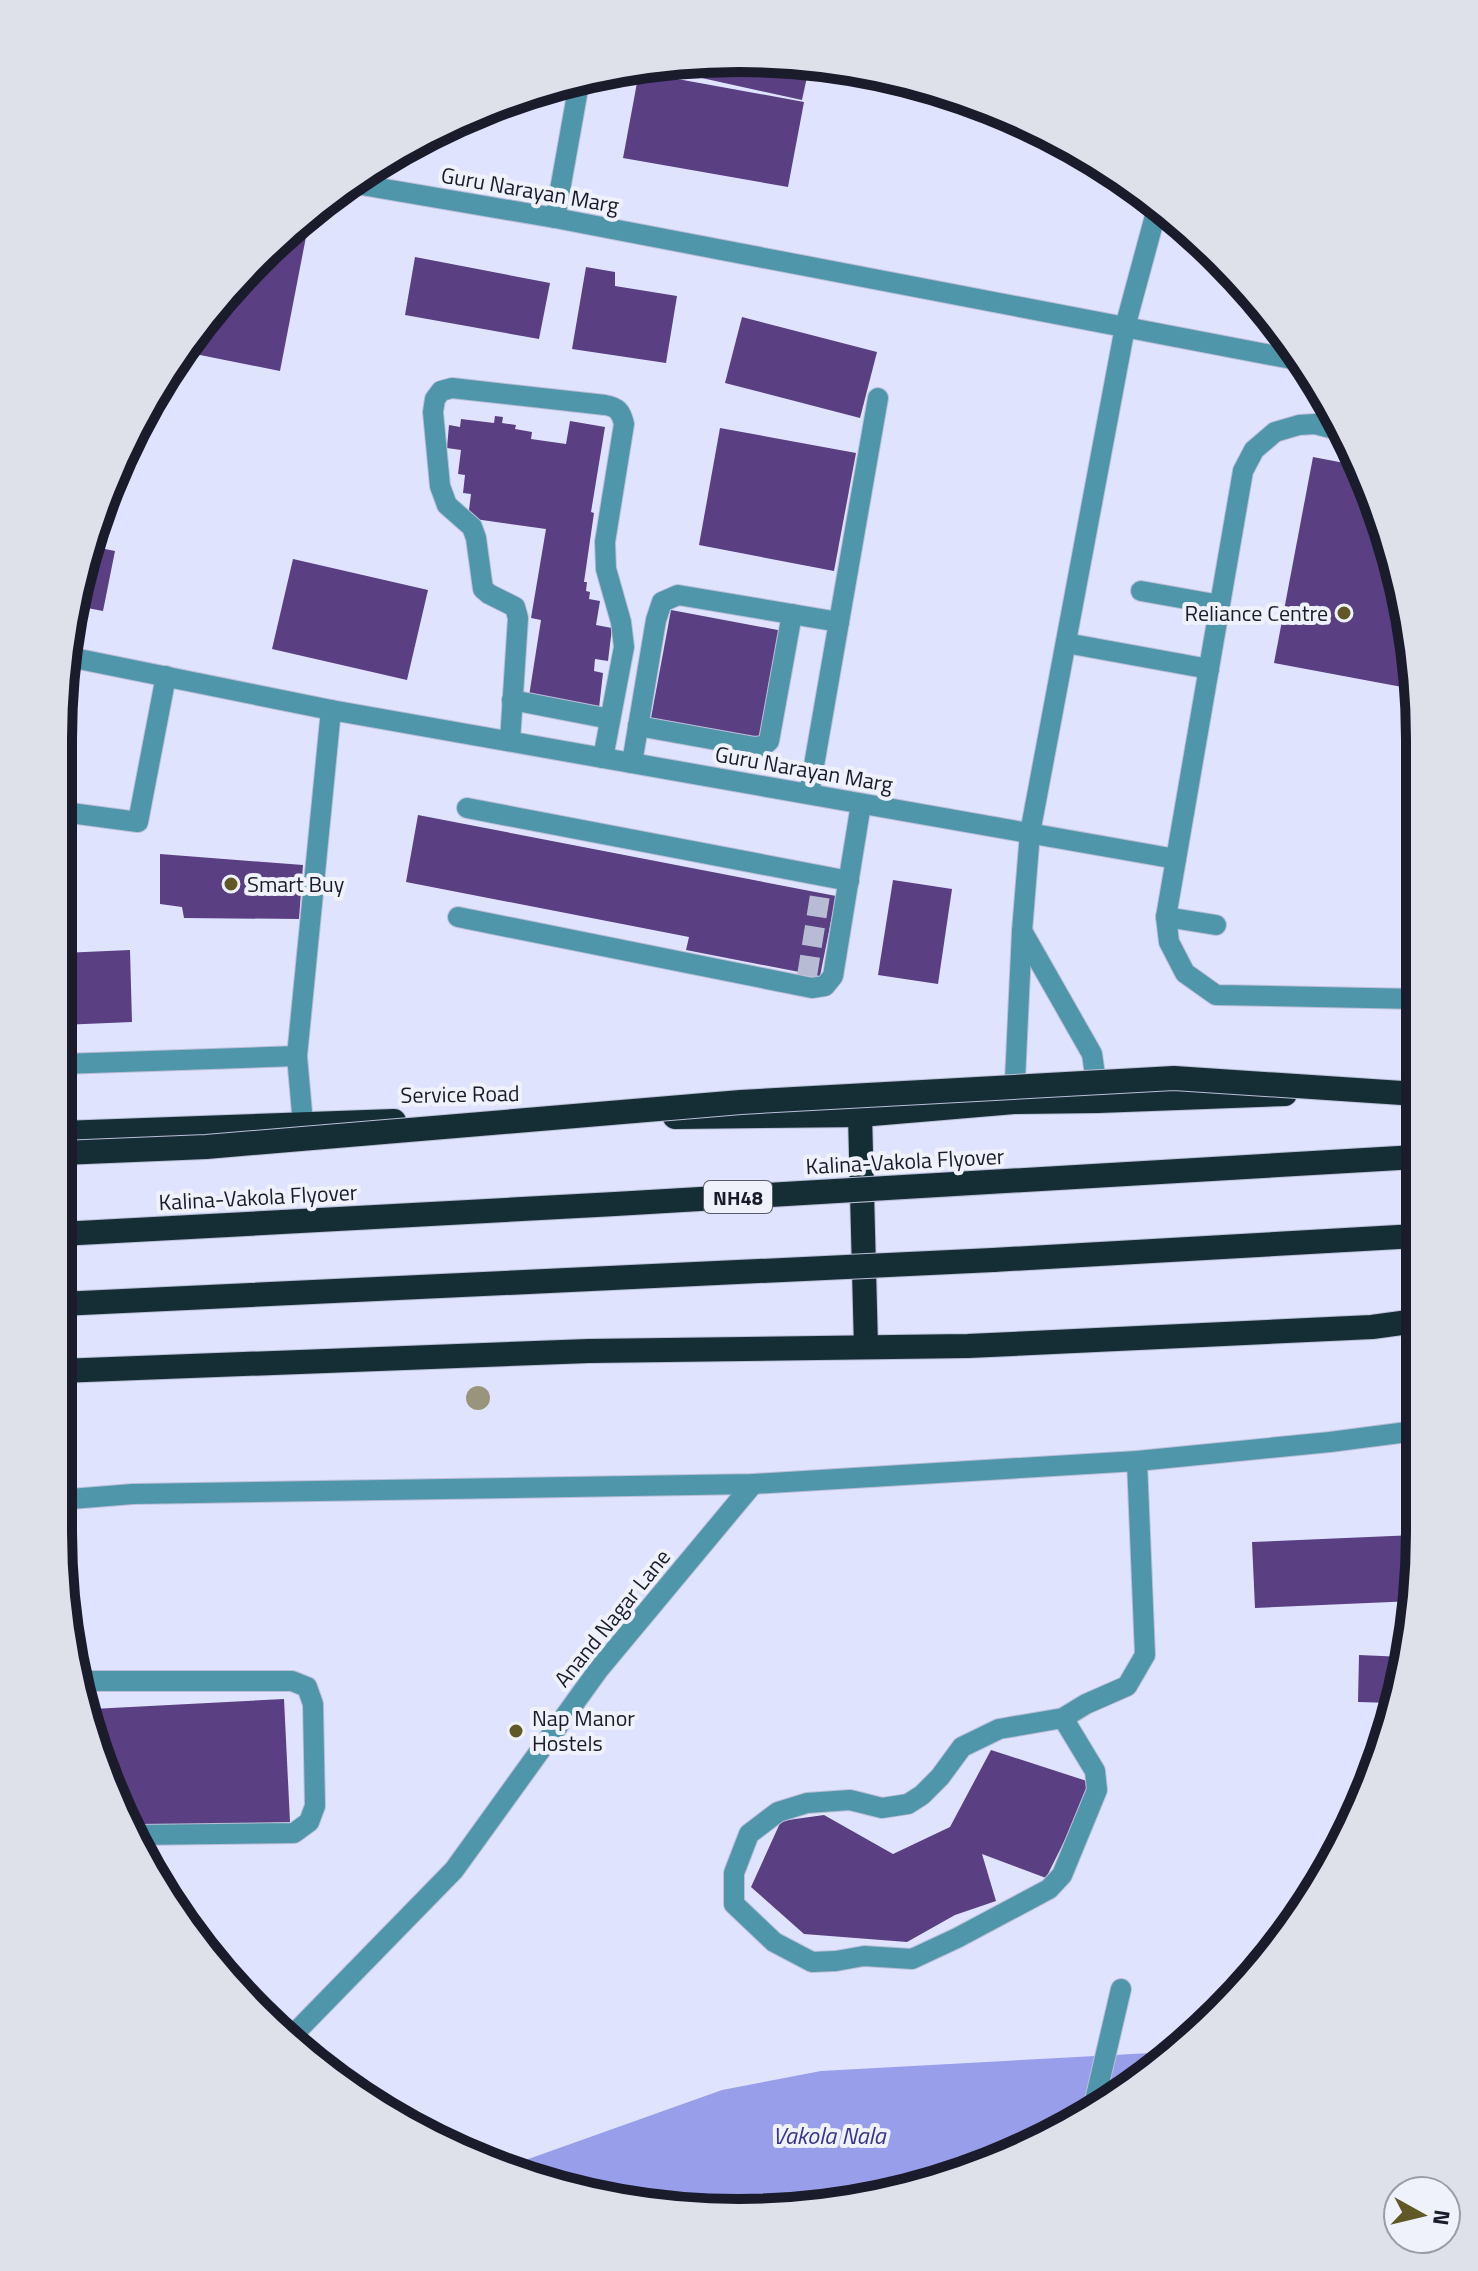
<svg xmlns="http://www.w3.org/2000/svg" width="1478" height="2271" viewBox="0 0 1478 2271" font-family="'Titillium Web',sans-serif">
  <style>
    .water { fill: #999eeb }
    .building { fill: #5a3f83 }
    .lines { fill: none; stroke-linecap: round; stroke-linejoin: round }
    .minor-tunnel { stroke: #b8bbd4; stroke-width: 20; stroke-dasharray: 20 10; stroke-linecap: butt }
    .minor-casing { stroke: #bcbfd8; stroke-width: 22 }
    .highway-casing { stroke: #bcbfd8; stroke-width: 26 }
    .minor { stroke: #5096ab; stroke-width: 20 }
    .highway { stroke: #152e36; stroke-width: 24 }
    .highway-bridge-casing { stroke: #bcbfd8; stroke-width: 26; stroke-linecap: butt }
    .highway-bridge { stroke: #152e36; stroke-width: 24 }
    .tree { fill: #99957c }
    .poi-dot { fill: #615925; stroke: #f0f2fb; stroke-width: 3 }
    .labels { text-anchor: middle; dominant-baseline: central; stroke-width: 8; stroke-linejoin: round; paint-order: stroke }
    .shield { fill: #f0f2fb; stroke: #5a5c69; stroke-width: 2 }
    .shield-label { font-size: 20px; font-weight: bold; fill: #1a1b2b }
    .street-label { font-size: 22px; fill: #1a1b2b; stroke: #f0f2fb }
    .poi-label { font-size: 22px; fill: #1a1b2b; stroke: #f0f2fb; text-anchor: start }
    .water-label { font-size: 24px; font-style: italic; fill: #39338b; stroke: #f0f2fb }
    .rim { fill: none; stroke: #1a1b2b; stroke-width: 10 }
  </style>
  <rect width="100%" height="100%" fill="#e0e3fe"/>
  <!-- water -->
  <path class="water" d="M1173 2050 1117 2098 916 2190 695 2212 520 2177 503 2168 722 2090 821 2071 1151 2053Z"/>
  <!-- building -->
  <g class="building">
    <path d="M694 59 810 63 802 100 652 67Z"/>
    <path d="M639 72 804 102 788 187 623 158Z"/>
    <path d="M473 115 470 130 447 125 472 115Z"/>
    <path d="M311 211 280 371 190 353 192 343 227 290Z"/>
    <path d="M415 257 550 283 539 339 405 315Z"/>
    <path d="M586 267 615 272V286L677 296 666 363 572 349Z"/>
    <path d="M742 317 877 352 860 418 725 383Z"/>
    <path d="M495 416 503 417 502 423 516 425 515 429 532 432 531 439 566 444 570 421 605 427 591 512 594 513 584 582H587L586 591 590 592 589 599 600 601 596 625 612 628 608 661 595 659 594 671 603 673 599 708 529 696 541 620 531 618 546 529 468 518 471 494 463 493 465 475 458 474 461 450 447 448 449 425 460 427 461 419 494 423Z"/>
    <path d="M720 428 856 453 834 571 699 545Z"/>
    <path d="M1313 457 1360 466 1397 563 1418 690 1274 663Z"/>
    <path d="M95 547 115 551 103 611 77 606Z"/>
    <path d="M293 559 428 590 407 680 272 649Z"/>
    <path d="M671 610 783 631 763 739 651 718Z"/>
    <path d="M418 815 836 896 820 976 686 950 689 937 406 882Z"/>
    <path d="M160 854 303 865 299 919 184 918 182 907 160 904Z"/>
    <path d="M893 880 952 889 938 984 878 975Z"/>
    <path d="M130 950 132 1022 61 1025 62 953Z"/>
    <path d="M1415 1535 1414 1601 1255 1608 1252 1542Z"/>
    <path d="M1359 1655 1404 1657 1392 1703 1358 1702Z"/>
    <path d="M284 1699 290 1822 133 1830 94 1750 92 1709Z"/>
    <path d="M991 1750 1093 1783 1046 1878 982 1854 996 1901 955 1915 907 1942 804 1934 751 1887 781 1821 824 1815 893 1854 950 1827Z"/>
  </g>
  <g class="lines">
    <!-- minor-tunnel -->
    <path class="minor-tunnel" d="M807 976 821 889"/>
    <!-- minor casing -->
    <g class="minor-casing">
      <g id="minor">
        <path d="M350 183 555 218 1302 361"/>
        <path d="M555 218 580 78"/>
        <path d="M1346 432 1315 424 1299 425 1275 432 1254 450 1243 471 1166 917 1169 942 1185 973 1216 995 1417 999"/>
        <path d="M1141 591 1220 605"/>
        <path d="M1066 643 1209 669"/>
        <path d="M64 656 331 710 1176 859"/>
        <path d="M512 700 610 719"/>
        <path d="M638 726 755 747 763 746 769 741 792 614"/>
        <path d="M510 741 518 618 515 607 489 594 483 589 476 538 472 527 447 505 440 486 433 412 435 399 441 391 452 388 605 405C617 407 621 411 624 424L605 542 606 569 621 622 624 647 603 758"/>
        <path d="M632 763 656 620 662 602 678 595 839 622"/>
        <path d="M809 794 878 398"/>
        <path d="M467 808 849 881"/>
        <path d="M63 812 138 822 166 676"/>
        <path d="M458 917 812 988 825 986 833 976 861 804"/>
        <path d="M1166 917 1216 925"/>
        <path d="M1022 931 1092 1054 1098 1096"/>
        <path d="M61 1064 297 1056"/>
        <path d="M1014 1102 1022 931 1030 833 1125 327 1158 205"/>
        <path d="M303 1124 297 1056 331 710"/>
        <path d="M58 1500 133 1494 753 1484 1137 1461 1330 1442 1415 1431"/>
        <path d="M83 1681H292L307 1687 313 1704 315 1806 309 1822 294 1833 136 1835"/>
        <path d="M1063 1718 1095 1771 1097 1790 1062 1875 1049 1889 957 1938 912 1959 864 1956 836 1961 812 1962 774 1942 734 1904V1873L749 1834 778 1812 807 1803 850 1800 882 1808 908 1804 922 1795 940 1777 962 1747 999 1729 1063 1718 1086 1704 1127 1686 1145 1655 1137 1461"/>
        <path d="M291 2037 454 1870 599 1669 753 1484"/>
        <path d="M1093 2109 1121 1989"/>
      </g>
    </g>
    <!-- highway casing -->
    <g class="highway-casing">
      <g id="highway">
        <path d="M860 1115 866 1347"/>
        <path d="M675 1117 860 1115 1014 1102 1098 1101 1285 1094"/>
        <path d="M61 1133 394 1121"/>
        <path d="M993 1260 1416 1236"/>
        <path d="M59 1371 589 1351 968 1346 1372 1327 1416 1321"/>
      </g>
    </g>
    <!-- minor -->
    <use href="#minor" class="minor"/>
    <!-- highway -->
    <use href="#highway" class="highway"/>
    <!-- highway-bridge casing -->
    <g class="highway-bridge-casing">
      <g id="highway-bridge">
        <path d="M61 1153 206 1147 741 1102 1174 1078 1417 1094"/>
        <path d="M60 1234 615 1204 1416 1157"/>
        <path d="M60 1304 993 1260"/>
      </g>
    </g>
    <!-- highway-bridge -->
    <use href="#highway-bridge" class="highway-bridge"/>
  </g>
  <!-- trees -->
  <circle class="tree" cx="478" cy="1398" r="12"/>
  <!-- markers -->
  <g class="poi-dot">
    <circle cx="1344" cy="613" r="8"/>
    <circle cx="231" cy="884" r="8"/>
    <circle cx="516" cy="1731" r="8"/>
  </g>
  <g class="labels">
    <!-- shield labels -->
    <rect class="shield" x="704" y="1181" width="68" height="32" rx="6"/>
    <g class="shield-label">
      <text x="738" y="1197">NH48</text>
    </g>
    <!-- street labels -->
    <g class="street-label">
      <text transform="translate(530 190) rotate(10)">Guru Narayan Marg</text>
      <text transform="translate(804 769) rotate(10)">Guru Narayan Marg</text>
      <text transform="translate(460 1094) rotate(-1)">Service Road</text>
      <text transform="translate(905 1161) rotate(-3)">Kalina-Vakola Flyover</text>
      <text transform="translate(258 1197) rotate(-3)">Kalina-Vakola Flyover</text>
      <text transform="translate(612 1618) rotate(-51)">Anand Nagar Lane</text>
    </g>
    <!-- poi labels -->
    <g class="poi-label">
      <text x="1328" y="613" text-anchor="end">Reliance Centre</text>
      <text x="247" y="884">Smart Buy</text>
      <text x="532" y="1718">Nap Manor<tspan x="532" dy="25">Hostels</tspan></text>
    </g>
    <!-- water labels -->
    <g class="water-label">
      <text x="829" y="2135">Vakola Nala</text>
    </g>
  </g>
  <!-- crop -->
  <path d="M0 0H1478V2271H0ZM739 72H739A667 667 0 0 1 1406 739V1532A667 667 0 0 1 739 2199H739A667 667 0 0 1 72 1532V739A667 667 0 0 1 739 72Z" fill="#dfe1ea" fill-rule="evenodd"/>
  <path class="rim" d="M739 72H739A667 667 0 0 1 1406 739V1532A667 667 0 0 1 739 2199H739A667 667 0 0 1 72 1532V739A667 667 0 0 1 739 72Z"/>
  <!-- north arrow -->
  <g transform="translate(1422 2215) rotate(98)"><circle r="38" fill="#f0f2fb" stroke="#9a9ca8" stroke-width="2"/>
  <path d="M0-6L14 30L0 20L-14 30Z" fill="#615925"/>
  <text y="-12" font-size="22" font-weight="bold" text-anchor="middle" fill="#1a1b2b">N</text>
  </g>
</svg>
